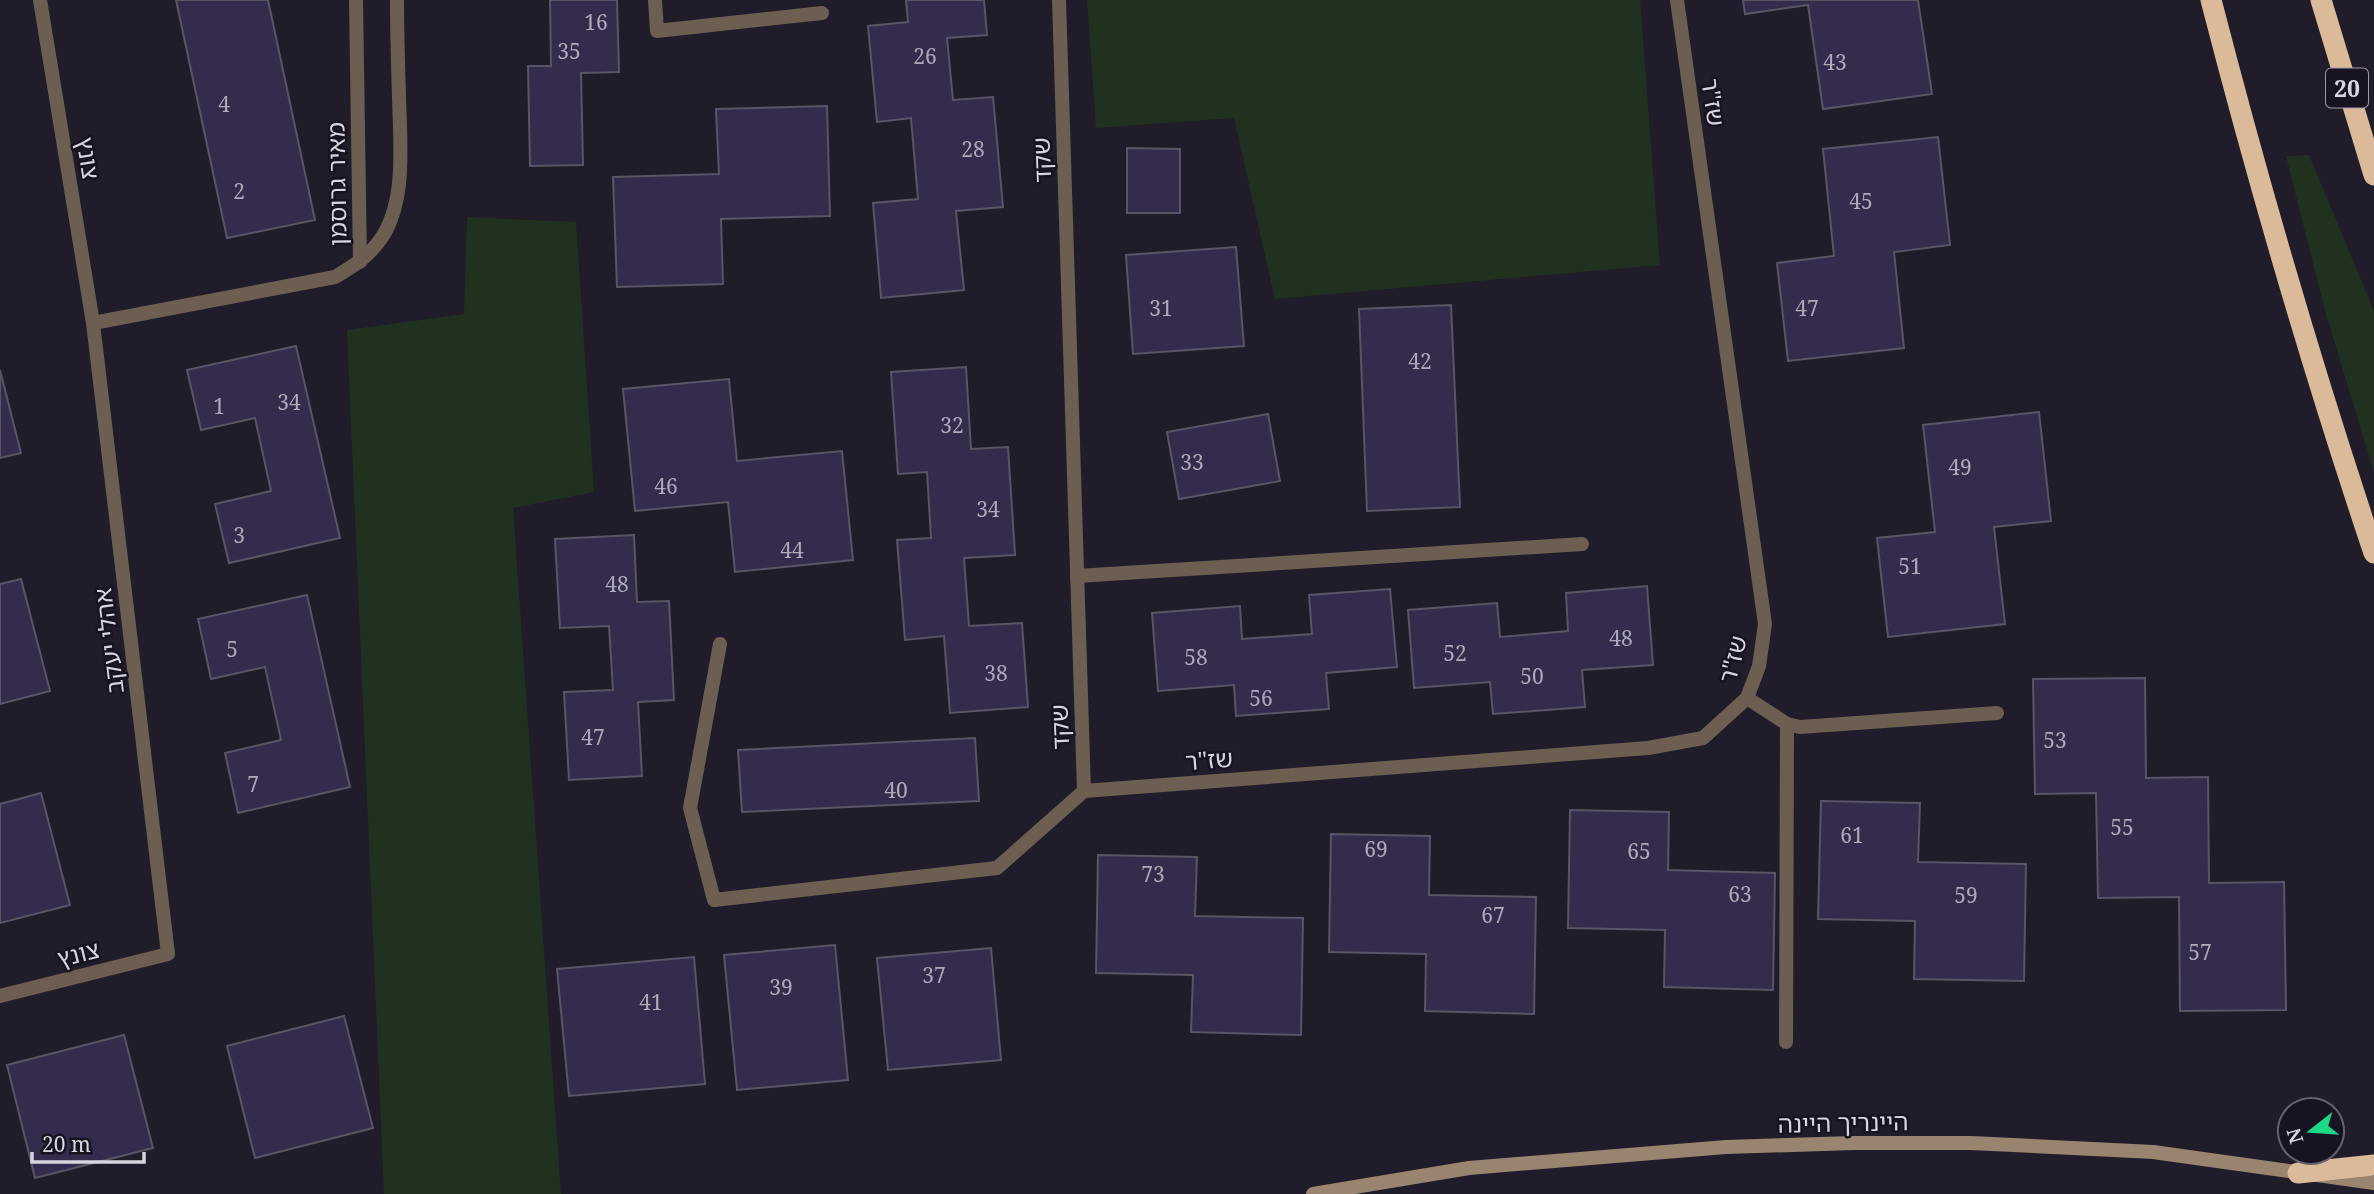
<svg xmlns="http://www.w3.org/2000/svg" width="2374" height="1194" viewBox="0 0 2374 1194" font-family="'Noto Serif','Noto Sans Hebrew',serif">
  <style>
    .green { fill: #213120 }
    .building { fill: #352b4c; stroke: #595466; stroke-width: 2 }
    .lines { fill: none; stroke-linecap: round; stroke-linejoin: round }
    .service { stroke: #6c5f52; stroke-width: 14 }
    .minor { stroke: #6c5f52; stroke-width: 14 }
    .secondary { stroke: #99846f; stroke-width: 14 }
    .motorway { stroke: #dbba99; stroke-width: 21 }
    .labels { text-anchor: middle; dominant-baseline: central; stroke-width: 5; stroke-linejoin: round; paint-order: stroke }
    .number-label { font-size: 21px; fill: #afaaba }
    .shield { fill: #171321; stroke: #9e9ba6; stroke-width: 2 }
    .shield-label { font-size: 23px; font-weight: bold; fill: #d8d5df }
    .street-label { font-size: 24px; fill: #d8d5df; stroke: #171321 }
  </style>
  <rect width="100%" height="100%" fill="#201c2a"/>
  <!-- green -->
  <g class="green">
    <path d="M1087 0H1640L1660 265 1275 299 1234 118 1096 128Z"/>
    <path d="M2309 155 2374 311V472L2325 311 2286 156Z"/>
    <path d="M467 217 576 222 594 492 513 508 561 1194H384L347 330 464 314Z"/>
  </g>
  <!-- building -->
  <g class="building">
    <path d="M176 0H268L315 220 227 238Z"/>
    <path d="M550 0H617L619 72 581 73 583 165 530 166 528 66H551Z"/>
    <path d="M906 0H984L987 35 947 38 953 100 993 97 1003 207 956 211 964 290 881 298 873 203 918 199 911 118 877 122 868 26 908 22Z"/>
    <path d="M1743 0H1918L1932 94 1823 109 1808 5 1745 14Z"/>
    <path d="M827 106 830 216 721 219 723 284 617 287 613 177 719 174 716 109Z"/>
    <path d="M1938 137 1950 245 1894 252 1904 348 1788 361 1777 263 1834 256 1823 149Z"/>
    <path d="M1127 148 1180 149V213H1127Z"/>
    <path d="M1236 247 1244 346 1133 354 1126 255Z"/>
    <path d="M1451 305 1460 507 1367 511 1359 309Z"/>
    <path d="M296 346 340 538 229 563 215 504 271 491 255 418 201 430 187 370Z"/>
    <path d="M966 367 971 449 1008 447 1015 555 964 558 969 626 1022 623 1028 707 950 713 944 636 905 640 897 540 931 538 927 472 898 474 891 372Z"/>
    <path d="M0 370 21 453 0 458Z"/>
    <path d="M729 379 737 461 842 451 853 560 735 572 728 502 635 511 623 389Z"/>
    <path d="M2039 412 2051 521 1994 527 2005 624 1888 637 1877 538 1935 532 1923 425Z"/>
    <path d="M1268 414 1280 481 1179 499 1167 432Z"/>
    <path d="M634 535 637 602 669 601 674 700 638 702 642 776 569 780 564 692 613 690 609 626 560 628 555 539Z"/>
    <path d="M21 579 50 691 0 704V584Z"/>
    <path d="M1647 586 1653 665 1582 670 1585 707 1493 714 1490 682 1414 688 1408 610 1497 603 1500 637 1568 631 1566 593Z"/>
    <path d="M1390 589 1397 667 1326 673 1329 709 1236 716 1234 685 1158 691 1152 613 1240 606 1242 639 1312 634 1309 595Z"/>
    <path d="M307 595 350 787 238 813 225 753 281 740 265 667 211 679 198 619Z"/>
    <path d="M2145 678 2146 778 2208 777 2209 883 2284 882 2286 1010 2180 1011 2179 897 2098 898 2096 793 2035 794 2033 679Z"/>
    <path d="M975 738 979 801 742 812 738 750Z"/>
    <path d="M41 793 70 905 0 923V804Z"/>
    <path d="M1821 801 1920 803 1918 862 2026 864 2024 981 1914 979 1915 921 1818 919Z"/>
    <path d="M1570 810 1669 812 1668 870 1775 873 1773 990 1664 987 1665 930 1568 928Z"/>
    <path d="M1331 834 1430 836 1429 895 1536 897 1534 1014 1425 1011 1426 954 1329 952Z"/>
    <path d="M1098 855 1197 857 1195 916 1303 918 1301 1035 1191 1032 1193 975 1096 973Z"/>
    <path d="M835 945 848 1080 737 1090 724 955Z"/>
    <path d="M991 948 1001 1060 888 1070 877 958Z"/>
    <path d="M694 957 705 1084 569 1096 557 969Z"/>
    <path d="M344 1016 373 1128 255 1158 227 1046Z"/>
    <path d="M124 1035 153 1148 35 1178 7 1065Z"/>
  </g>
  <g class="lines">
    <!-- service -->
    <g class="service">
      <path d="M1077 576 1582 544"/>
      <path d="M1747 698 1787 724 1800 727 1997 713"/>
      <path d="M1786 1042 1787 724"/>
    </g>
    <!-- minor -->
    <g class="minor">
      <path d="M356 0 360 262"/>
      <path d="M655 0 657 31 822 13"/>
      <path d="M93 323 335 277C352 267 368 257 380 240 407 203 400 141 399 97 398 65 397 32 397 0"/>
      <path d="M720 644 690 808 714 900 997 868 1084 791 1059 0"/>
      <path d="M1084 791 1648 748 1703 738 1747 698 1759 666 1765 624 1677 0"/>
      <path d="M0 996 168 954 93 323 40 0"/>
    </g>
    <!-- secondary -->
    <path class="secondary" d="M1313 1194 1469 1168 1726 1147 1854 1143H1971L2153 1152 2374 1183"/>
    <!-- motorway -->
    <g class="motorway">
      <path d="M2211 0C2259 186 2313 371 2374 553"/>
      <path d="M2321 0 2374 175"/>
      <path d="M2298 1173 2374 1165"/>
    </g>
  </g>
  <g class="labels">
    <!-- number labels -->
    <g class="number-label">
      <text x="596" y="22">16</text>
      <text x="569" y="51">35</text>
      <text x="925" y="56">26</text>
      <text x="1835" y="62">43</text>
      <text x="224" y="104">4</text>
      <text x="973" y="149">28</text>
      <text x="239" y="191">2</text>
      <text x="1861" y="201">45</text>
      <text x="1161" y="308">31</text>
      <text x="1807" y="308">47</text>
      <text x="1420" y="361">42</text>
      <text x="289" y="402">34</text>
      <text x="219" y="406">1</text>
      <text x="952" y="425">32</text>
      <text x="1192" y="462">33</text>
      <text x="1960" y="467">49</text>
      <text x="666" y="486">46</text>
      <text x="988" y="509">34</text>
      <text x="239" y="535">3</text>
      <text x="792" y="550">44</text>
      <text x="1910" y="566">51</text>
      <text x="617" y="584">48</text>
      <text x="1621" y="638">48</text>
      <text x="232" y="649">5</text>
      <text x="1455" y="653">52</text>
      <text x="1196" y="657">58</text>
      <text x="996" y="673">38</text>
      <text x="1532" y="676">50</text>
      <text x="1261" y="698">56</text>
      <text x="593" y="737">47</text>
      <text x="2055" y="740">53</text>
      <text x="253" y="784">7</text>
      <text x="896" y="790">40</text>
      <text x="2122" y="827">55</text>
      <text x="1852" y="835">61</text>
      <text x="1376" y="849">69</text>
      <text x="1639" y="851">65</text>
      <text x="1153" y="874">73</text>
      <text x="1740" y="894">63</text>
      <text x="1966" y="895">59</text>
      <text x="1493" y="915">67</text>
      <text x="2200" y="952">57</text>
      <text x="934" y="975">37</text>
      <text x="781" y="987">39</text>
      <text x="651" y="1002">41</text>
    </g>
    <!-- shield labels -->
    <rect class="shield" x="2326" y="68.5" width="42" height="39" rx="5"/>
    <g class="shield-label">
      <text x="2347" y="88">20</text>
    </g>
    <!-- street labels -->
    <g class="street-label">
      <text transform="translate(1714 102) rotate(82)">שז"ר</text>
      <text transform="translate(89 158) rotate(81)">צונץ</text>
      <text transform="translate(1041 160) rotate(-92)">שקד</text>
      <text transform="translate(336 184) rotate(-91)">מאיר גרוסמן</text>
      <text transform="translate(108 641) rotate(-97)">אהלי יעקב</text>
      <text transform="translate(1732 659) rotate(-75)">שז"ר</text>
      <text transform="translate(1059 727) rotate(-92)">שקד</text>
      <text transform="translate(1209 759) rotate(-4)">שז"ר</text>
      <text transform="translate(78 953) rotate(-14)">צונץ</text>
      <text transform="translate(1843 1122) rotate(-1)">היינריך היינה</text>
    </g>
  </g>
  <!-- north arrow -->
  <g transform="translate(2311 1131) rotate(253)"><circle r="33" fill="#171321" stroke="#64616d" stroke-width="2"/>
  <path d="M0-5L12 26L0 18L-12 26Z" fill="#1cd988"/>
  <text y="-10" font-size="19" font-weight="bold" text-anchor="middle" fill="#d8d5df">N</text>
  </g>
  <!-- scale -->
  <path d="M32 1152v10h112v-10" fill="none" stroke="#d8d5df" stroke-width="3.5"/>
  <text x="42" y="1152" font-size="21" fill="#d8d5df" stroke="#171321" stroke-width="5" paint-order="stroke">20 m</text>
</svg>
